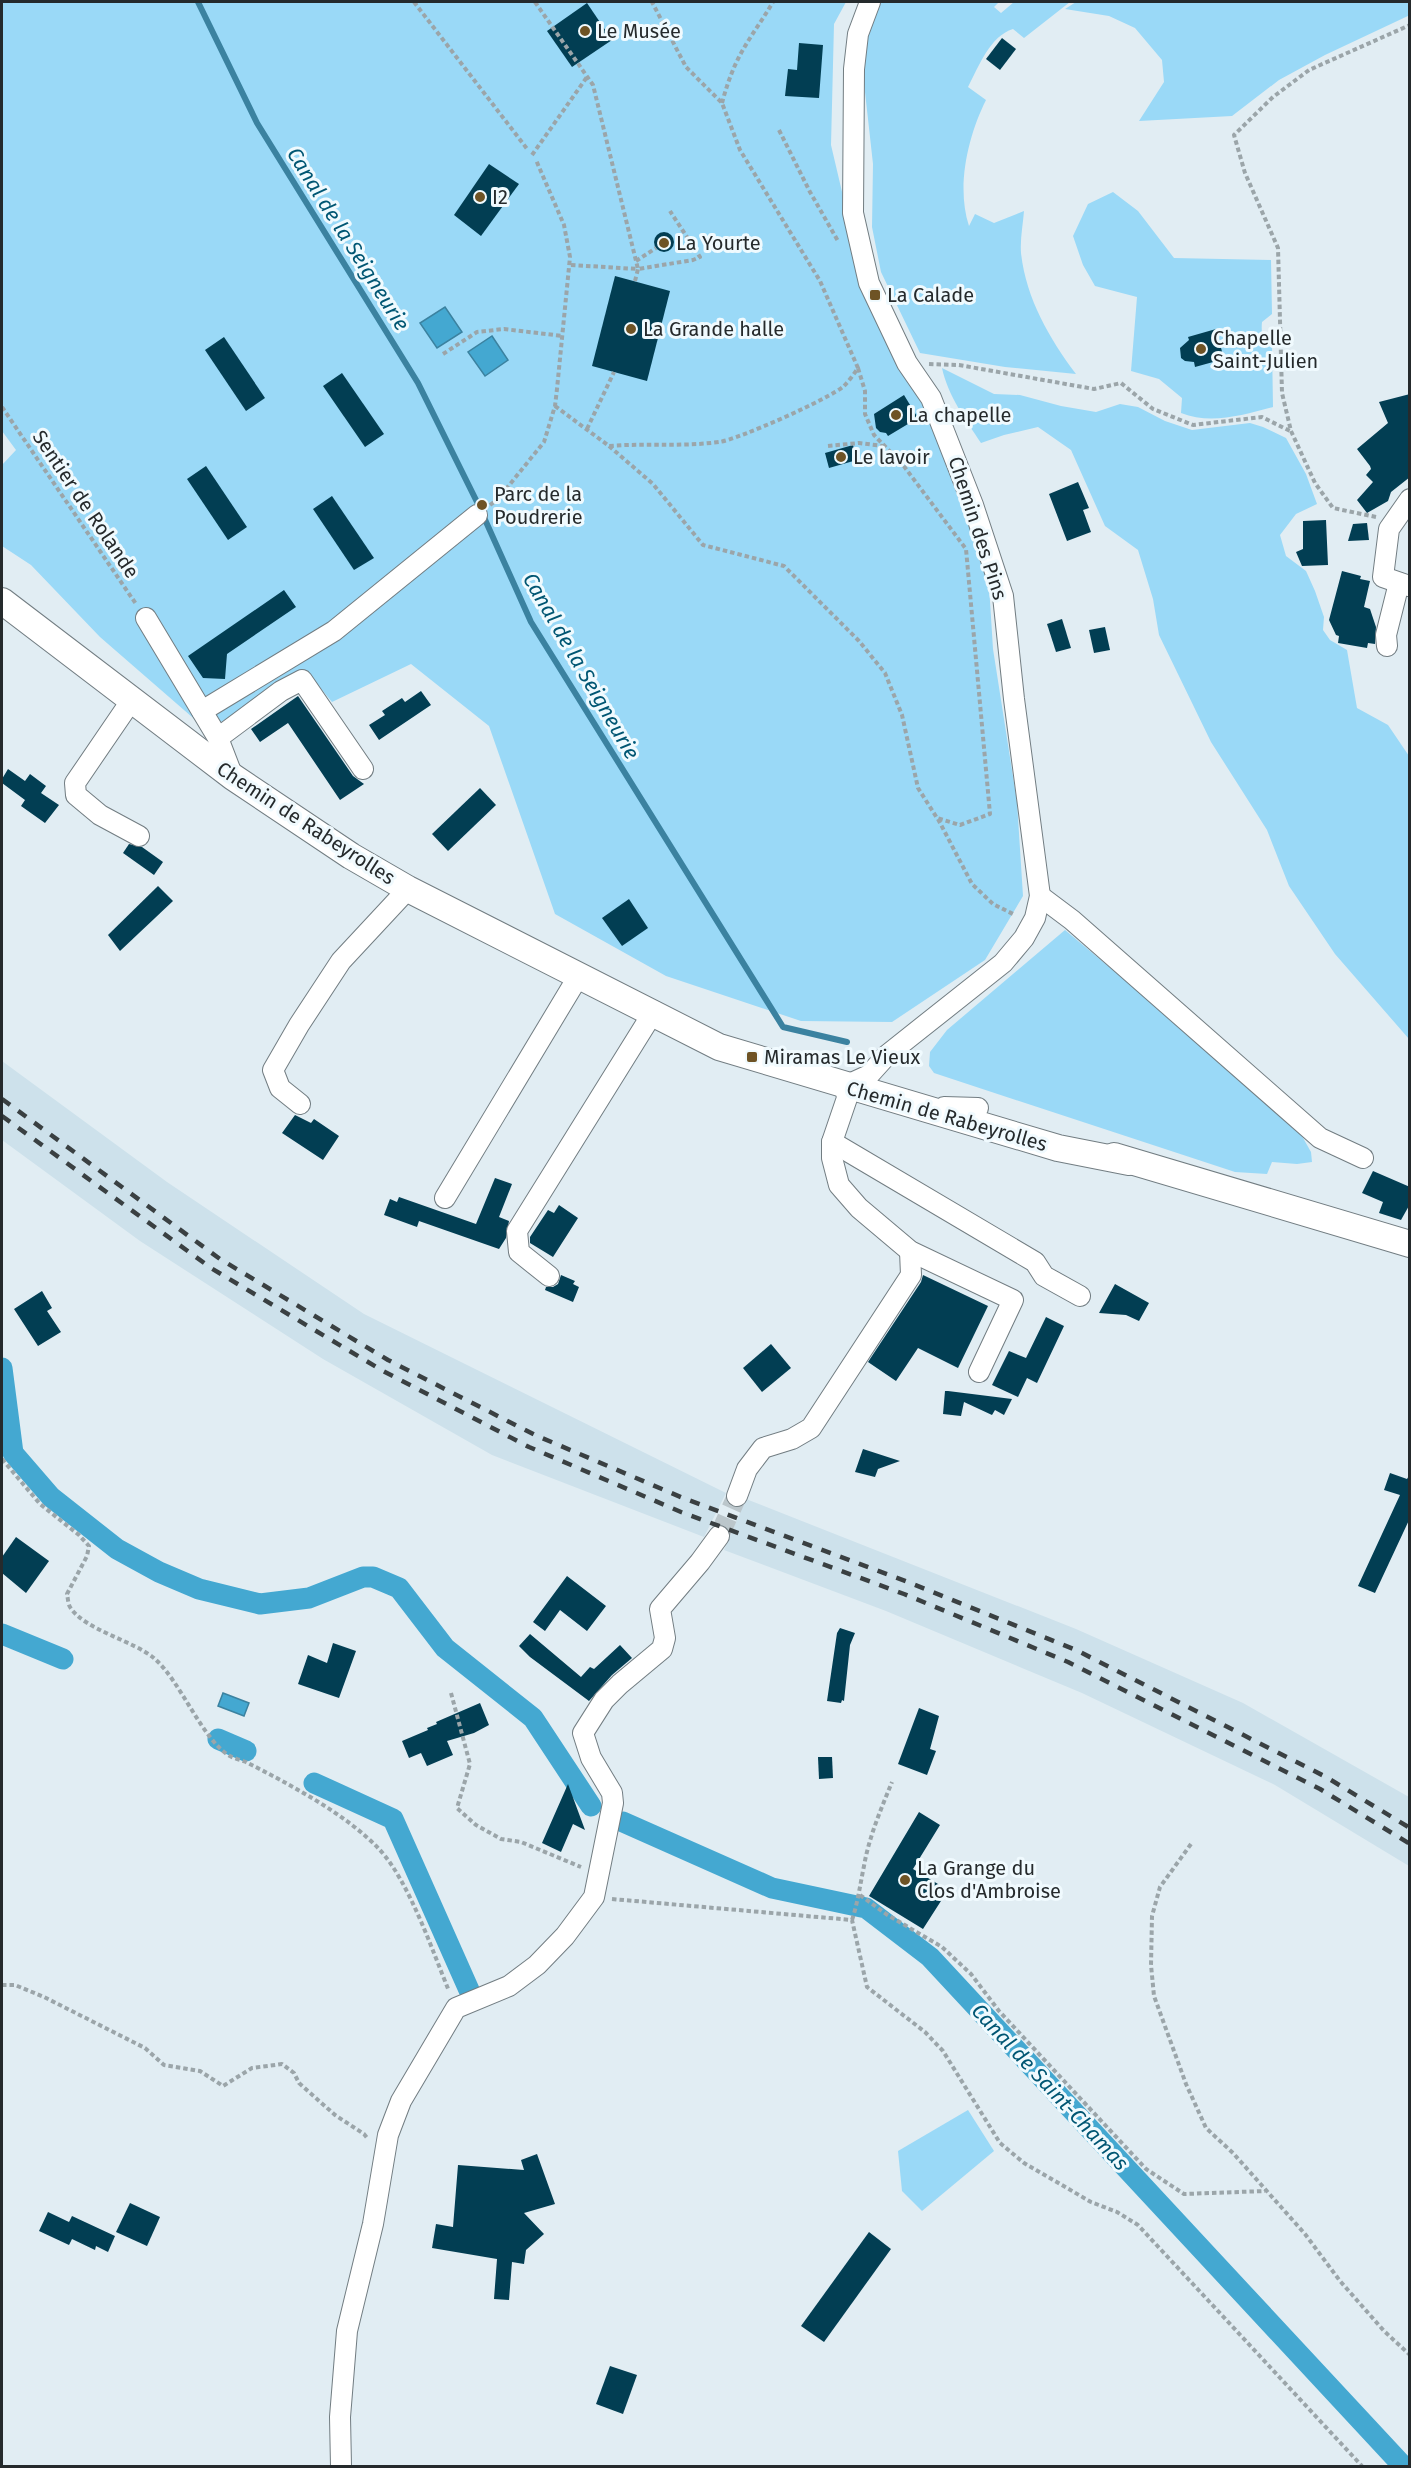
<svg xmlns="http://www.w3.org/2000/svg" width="1411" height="2468" viewBox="0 0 1411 2468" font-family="'Fira Sans',sans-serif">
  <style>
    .built { fill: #cde1eb }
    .green { fill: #9ad9f7 }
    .water { fill: #44a8d1; stroke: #3b82a0; stroke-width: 1.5 }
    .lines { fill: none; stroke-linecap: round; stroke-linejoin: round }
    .stream { stroke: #3b82a0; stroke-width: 6 }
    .canal { stroke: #44a8d1; stroke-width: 21 }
    .building { fill: #023e53 }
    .minor-tunnel { stroke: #bbc6cb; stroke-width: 20; stroke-dasharray: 20 10; stroke-linecap: butt }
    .minor-casing { stroke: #727d82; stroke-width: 22 }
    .major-casing { stroke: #727d82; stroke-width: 28 }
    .path { stroke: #9ba5a9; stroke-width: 4; stroke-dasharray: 4.5 3; stroke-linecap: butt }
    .minor { stroke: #fff; stroke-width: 20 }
    .major { stroke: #fff; stroke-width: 26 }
    .rail { stroke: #3a4042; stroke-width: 4.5; stroke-dasharray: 10 10; stroke-linecap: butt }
    .poi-dot { fill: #6e5325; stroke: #f0fafe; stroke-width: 2 }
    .labels { text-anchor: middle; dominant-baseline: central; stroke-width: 6; stroke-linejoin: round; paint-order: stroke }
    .poi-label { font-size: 20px; fill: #252a2c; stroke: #f0fafe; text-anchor: start }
    .street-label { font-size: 20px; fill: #252a2c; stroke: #f0fafe }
    .water-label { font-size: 21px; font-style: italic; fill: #005673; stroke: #f0fafe }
  </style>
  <rect width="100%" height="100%" fill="#e1edf3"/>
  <!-- built -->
  <g class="built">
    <path d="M2 1061 167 1182 364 1314 726 1493 704 1537 492 1455 323 1359 140 1241 2 1140Z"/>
    <path d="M746 1499 1076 1629 1243 1703 1409 1797V1866L1275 1785 1082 1693 886 1611 724 1550Z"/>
  </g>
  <!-- green -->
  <g class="green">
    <path d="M2 2H846L834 24 831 145 866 294 890 351 930 412 987 554 993 649 1017 802 1023 896 985 960 892 1022 801 1021 666 976 555 914 489 726 411 664 332 702 307 672 207 730 100 637 31 565 2 546V465L16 450 2 431Z"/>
    <path d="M879 2H999L994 7 1001 13 1014 2H1070L1024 38 1013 29C990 36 979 66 968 87L986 100C968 136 956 187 969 226L975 214 994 223 1024 211C1023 224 1020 239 1021 253 1026 298 1049 338 1076 374L1005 367 920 353 881 272 872 227 873 164 862 65 866 25Z"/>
    <path d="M1076 2H1409L1410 15 1325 55 1279 80 1232 116 1139 121 1164 82 1162 60 1135 28 1109 16 1065 9Z"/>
    <path d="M1113 192 1138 211 1174 258 1271 260 1272 314 1262 322C1261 332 1262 342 1272 345L1273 407C1242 415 1211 425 1181 413L1182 398 1159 379 1131 371 1137 297 1095 286 1083 265 1073 236 1088 204Z"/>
    <path d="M942 368 994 394 1020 395 1061 406 1096 412 1120 404 1138 407 1165 421 1192 430 1250 423 1263 427 1286 438 1306 474 1317 504 1296 514 1280 535 1286 556 1306 571 1315 591 1324 617 1323 630 1330 640 1347 650 1357 708 1388 725 1409 756V1039L1335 954 1289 886 1267 830 1211 742 1159 635 1153 599 1138 550 1105 526 1071 450 1038 427 1004 435 981 443C966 420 948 396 942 368Z"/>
    <path d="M1065 930 1294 1122 1311 1152 1312 1162 1297 1164 1272 1162 1267 1174 1235 1172 934 1073 929 1066 930 1052 947 1030Z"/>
    <path d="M968 2110 994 2151 922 2211 902 2191 898 2151Z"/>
  </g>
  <!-- water -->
  <g class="water">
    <path d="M445 307 462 332 437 348 420 323Z"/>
    <path d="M492 336 508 360 485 376 468 352Z"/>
    <path d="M223 1693 249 1703 244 1716 218 1706Z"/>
  </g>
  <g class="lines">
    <!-- stream -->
    <path class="stream" d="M198 2 257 123 418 383 478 504 531 622 783 1027 847 1042"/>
    <!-- canal -->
    <g class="canal">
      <path d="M2 1368 13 1453 51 1497 117 1549 159 1572 199 1589 260 1604 309 1598 363 1577H373L399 1588 445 1648 533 1718 591 1806"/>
      <path d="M2 1634 63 1659"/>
      <path d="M218 1739 246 1751"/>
      <path d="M314 1783 393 1819 469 1990"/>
      <path d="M623 1822 772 1888 866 1908 930 1957 1403 2466"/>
    </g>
  </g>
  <!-- building -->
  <g class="building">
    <path d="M587 3 612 40 572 67 547 31Z"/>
    <path d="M1002 38 1016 49 1000 70 986 59Z"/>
    <path d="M799 43 823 45 819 98 785 96 788 69 797 70Z"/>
    <path d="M489 164 519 184 481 236 454 215Z"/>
    <circle cx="664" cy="242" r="10"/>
    <path d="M615 276 670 291 647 381 592 366Z"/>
    <path d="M1216 329 1224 359 1195 367 1194 362 1185 361 1181 358 1180 348 1189 340 1188 337Z"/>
    <path d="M224 337 265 398 246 411 205 350Z"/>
    <path d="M342 373 384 434 365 447 323 386Z"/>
    <path d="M1410 394V477L1391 492 1388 501 1367 513 1357 500 1373 482 1366 475 1371 469 1370 466 1357 449 1388 423 1379 402Z"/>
    <path d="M904 395 918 418 888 436 886 433 880 432 876 428 874 414Z"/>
    <path d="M853 445 857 460 829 468 825 453Z"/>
    <path d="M206 466 247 527 228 540 187 479Z"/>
    <path d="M1078 482 1089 508 1083 510 1091 532 1067 541 1049 494Z"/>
    <path d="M332 496 374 558 354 570 313 509Z"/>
    <path d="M1326 520 1328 565 1302 566 1296 552 1303 549V521Z"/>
    <path d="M1367 523 1369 540 1348 541 1353 524Z"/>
    <path d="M1342 571 1361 576 1360 579 1370 581 1364 607 1370 609 1376 627 1375 644 1368 643 1367 648 1338 643 1339 636 1336 635 1329 620Z"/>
    <path d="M284 590 296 607 227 654 225 679 203 678 188 656Z"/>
    <path d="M1062 619 1071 648 1056 652 1047 624Z"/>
    <path d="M1105 627 1110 650 1094 653 1089 630Z"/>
    <path d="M421 691 431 705 379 740 369 725 385 715 382 711 402 698 405 702Z"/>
    <path d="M298 696 353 776 364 784 340 800 288 723 260 742 251 729Z"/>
    <path d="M8 769 25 781 30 774 46 786 41 793 59 805 45 823 21 806 25 800 2 783V779Z"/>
    <path d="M480 788 496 805 448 851 432 834Z"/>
    <path d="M129 844 142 847 163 862 154 875 123 853Z"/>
    <path d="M158 886 173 901 120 951 108 935Z"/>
    <path d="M629 899 648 928 622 946 602 918Z"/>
    <path d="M295 1115 311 1123 314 1119 339 1136 323 1160 282 1133Z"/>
    <path d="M1373 1171 1410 1187V1204L1401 1220 1379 1213 1383 1202 1362 1193Z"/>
    <path d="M495 1178 512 1184 499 1217 509 1221 506 1238 499 1249 419 1221 417 1227 384 1215 390 1199 397 1202 399 1197 476 1224Z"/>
    <path d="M559 1205 578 1218 553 1257 530 1243V1237L548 1210 554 1213Z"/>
    <path d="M561 1275 575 1281 573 1284 579 1287 573 1302 545 1290 546 1287H553L558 1284Z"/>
    <path d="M923 1275 988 1306 958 1368 918 1348 896 1381 868 1362 921 1282Z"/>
    <path d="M1115 1284 1149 1303 1139 1321 1126 1315 1099 1313Z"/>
    <path d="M42 1291 52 1308 47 1311 61 1332 38 1346 14 1309Z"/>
    <path d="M1046 1317 1064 1326 1037 1383 1027 1378 1018 1397 992 1385 1009 1351 1026 1358Z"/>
    <path d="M771 1344 791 1368 762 1392 743 1368Z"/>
    <path d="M945 1391H948L1012 1399 1004 1415 995 1410 992 1415 964 1402 961 1416 943 1414Z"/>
    <path d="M863 1449 900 1461 878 1469 875 1477 855 1472Z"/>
    <path d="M1390 1473 1407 1479 1410 1474V1518L1375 1593 1358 1586 1400 1495 1384 1490Z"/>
    <path d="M16 1537 49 1561 26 1593 2 1573V1557Z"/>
    <path d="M567 1576 606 1606 587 1631 560 1610 545 1631 533 1622Z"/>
    <path d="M840 1628 855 1633 850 1645 844 1701 842 1700 841 1703 827 1701 837 1633Z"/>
    <path d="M530 1634 581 1677 590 1667 594 1669 620 1645 632 1658 612 1675 589 1701 530 1657 519 1646Z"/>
    <path d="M333 1643 356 1651 339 1698 298 1684 308 1655 327 1663Z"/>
    <path d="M480 1703 489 1725 474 1733 447 1741 453 1755 427 1766 421 1753 409 1758 402 1741 428 1730 427 1728 437 1724 436 1722Z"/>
    <path d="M919 1708 939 1716 930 1749 936 1751 927 1775 898 1764Z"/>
    <path d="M818 1757H832L833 1778 819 1779Z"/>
    <path d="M568 1784 585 1830 573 1824 561 1852 542 1843Z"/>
    <path d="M919 1812 940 1825 913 1869 948 1890 923 1929 869 1896Z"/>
    <path d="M537 2154 555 2204 524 2213 544 2234 526 2250 524 2264 512 2262 509 2300 494 2299 497 2259 432 2248 436 2224 453 2227 458 2165 524 2170 521 2160Z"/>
    <path d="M130 2203 160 2217 147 2246 116 2232Z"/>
    <path d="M48 2212 69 2222 72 2216 115 2236 108 2252 96 2246 95 2250 72 2239 69 2245 39 2231Z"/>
    <path d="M869 2232 891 2249 824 2342 801 2326Z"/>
    <path d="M610 2366 637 2375 623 2414 596 2404Z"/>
  </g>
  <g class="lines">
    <!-- minor-tunnel -->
    <path class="minor-tunnel" d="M719 1536 737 1496"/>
    <!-- minor casing -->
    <g class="minor-casing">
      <g id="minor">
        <path d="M1409 586 1383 577 1389 529 1410 499"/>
        <path d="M146 618 218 738 233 777"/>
        <path d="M1387 646 1386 635 1399 583"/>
        <path d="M131 701 75 783 76 795 100 815 139 836"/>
        <path d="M202 711 334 631 477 515"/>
        <path d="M218 738 281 691 302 680 363 769"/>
        <path d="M1040 896 1072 920 1320 1138 1363 1158"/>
        <path d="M845 1086 869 1075 887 1055 1003 963 1024 938 1035 918 1040 896 1014 699 1003 596 973 505 931 398 907 363 869 283 853 213 854 69 858 34 870 2"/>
        <path d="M845 1086 847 1098 832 1142V1158L839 1185 859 1208 910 1251 1013 1300 979 1372"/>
        <path d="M300 1104 280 1088 273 1070 299 1025 341 961 408 889"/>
        <path d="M944 1107 978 1108"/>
        <path d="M832 1142 1035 1262 1044 1276 1080 1296"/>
        <path d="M445 1198 578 977"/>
        <path d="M549 1276 519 1252 517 1231 654 1011"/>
        <path d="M737 1496 747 1469 763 1448 792 1439 811 1428 911 1275 910 1251"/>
        <path d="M341 2466 340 2417 347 2331 373 2224 388 2135 401 2101 456 2008 509 1986 537 1965 565 1936 594 1897 613 1803 612 1793 591 1758 583 1733 604 1700 620 1684 662 1649 665 1638 660 1609 700 1562 719 1536"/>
      </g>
    </g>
    <!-- major casing -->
    <g class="major-casing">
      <g id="major">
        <path d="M2 601 233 777 351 856 408 889 719 1047 1058 1148 1129 1162"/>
        <path d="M1114 1156 1410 1244"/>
      </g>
    </g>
    <!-- path -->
    <g class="path">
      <path d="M414 2 528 150"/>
      <path d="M535 2 593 85 638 269 693 260 700 257 670 211"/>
      <path d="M722 103C726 88 731 73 738 59 748 39 762 21 773 2"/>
      <path d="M779 130 810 192 838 241"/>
      <path d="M532 155 587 77"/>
      <path d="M636 261 656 248"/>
      <path d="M571 265 638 269 635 281"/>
      <path d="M443 354 477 332 504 329 563 336"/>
      <path d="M929 364 959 365 1094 389 1121 383 1153 409 1193 425 1262 417 1290 431"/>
      <path d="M555 406 609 446C646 443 682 447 719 442 737 440 831 398 844 386 849 381 854 374 858 368L820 281 740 150 722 103 686 67 652 2"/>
      <path d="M2 407 136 604"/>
      <path d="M587 429 614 372"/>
      <path d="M609 446 653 484 703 545 784 566 859 641 885 673 902 715 918 788 937 818 960 825 990 814 966 549 903 465 874 435 865 414V391L858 368"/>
      <path d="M828 446 859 443 883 446"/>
      <path d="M490 505 498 499 544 442 555 406 557 389 570 257 564 225 536 160"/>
      <path d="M1376 517 1333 508 1315 483 1291 431 1282 393 1278 248 1245 173 1234 135 1273 97 1309 70 1410 25"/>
      <path d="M938 819 972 884 993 904 1015 915"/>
      <path d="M2 1459 40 1504 79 1535 89 1546 87 1556 67 1594C68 1598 68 1604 70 1607 84 1630 135 1641 155 1659 181 1682 203 1741 230 1756 235 1759 241 1760 246 1762 289 1784 346 1814 379 1849 409 1881 432 1950 449 1991"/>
      <path d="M451 1693 470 1764 457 1808 476 1825 501 1839 521 1842 581 1867"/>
      <path d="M1191 1844 1160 1887 1152 1916 1151 1965 1154 1996 1186 2084 1206 2128 1233 2153 1305 2234 1340 2281 1384 2331 1410 2355"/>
      <path d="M860 1895 886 1914 942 1947 971 1974 999 2011 1146 2169 1184 2194 1265 2191"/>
      <path d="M612 1899 852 1920 867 1987 925 2032 943 2051 1000 2143 1024 2163 1091 2202 1117 2212 1138 2225 1362 2466"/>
      <path d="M852 1920C858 1902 860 1885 864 1866 869 1837 881 1809 892 1782"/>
      <path d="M2 1985H15L44 1997 145 2048 164 2065 200 2071 223 2086 252 2068 282 2064 294 2073 299 2083 335 2115 364 2134 368 2139"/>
    </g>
    <!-- minor -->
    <use href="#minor" class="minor"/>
    <!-- major -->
    <use href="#major" class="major"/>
    <!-- rail -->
    <g class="rail">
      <path d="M2 1099 220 1259 388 1360 535 1435 683 1498 908 1582 1076 1650 1326 1777 1410 1828"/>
      <path d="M2 1116 211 1268 383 1371 529 1447 681 1512 904 1594 1068 1662 1320 1789 1410 1844"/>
    </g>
  </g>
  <!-- markers -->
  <g class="poi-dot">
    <circle cx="585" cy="31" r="6"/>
    <circle cx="480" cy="197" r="6"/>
    <circle cx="664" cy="243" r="6"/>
    <rect x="869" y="289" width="12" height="12" rx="3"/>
    <circle cx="631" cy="329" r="6"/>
    <circle cx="1201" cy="349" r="6"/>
    <circle cx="896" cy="415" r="6"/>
    <circle cx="841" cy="457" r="6"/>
    <circle cx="482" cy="505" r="6"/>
    <rect x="746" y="1051" width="12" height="12" rx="3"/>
    <circle cx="905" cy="1880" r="6"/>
  </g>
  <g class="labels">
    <!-- poi labels -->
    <g class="poi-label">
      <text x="597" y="31">Le Musée</text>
      <text x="492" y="197">I2</text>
      <text x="676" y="243">La Yourte</text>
      <text x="887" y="295">La Calade</text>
      <text x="643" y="329">La Grande halle</text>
      <text x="1213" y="338">Chapelle<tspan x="1213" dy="23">Saint-Julien</tspan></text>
      <text x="908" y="415">La chapelle</text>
      <text x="853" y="457">Le lavoir</text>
      <text x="494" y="494">Parc de la<tspan x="494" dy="23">Poudrerie</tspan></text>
      <text x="764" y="1057">Miramas Le Vieux</text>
      <text x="917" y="1868">La Grange du<tspan x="917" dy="23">Clos d'Ambroise</tspan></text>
    </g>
    <!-- street labels -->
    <g class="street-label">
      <text transform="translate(86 504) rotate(56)">Sentier de Rolande</text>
      <text transform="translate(978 528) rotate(72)">Chemin des Pins</text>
      <text transform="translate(306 823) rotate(33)">Chemin de Rabeyrolles</text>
      <text transform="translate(947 1116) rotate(16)">Chemin de Rabeyrolles</text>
    </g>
    <!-- water labels -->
    <g class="water-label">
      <text transform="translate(348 239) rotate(58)">Canal de la Seigneurie</text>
      <text transform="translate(581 666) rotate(60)">Canal de la Seigneurie</text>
      <text transform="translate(1050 2087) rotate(47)">Canal de Saint-Chamas</text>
    </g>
  </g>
  <!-- border -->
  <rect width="1411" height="2468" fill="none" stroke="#252a2c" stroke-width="6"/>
</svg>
